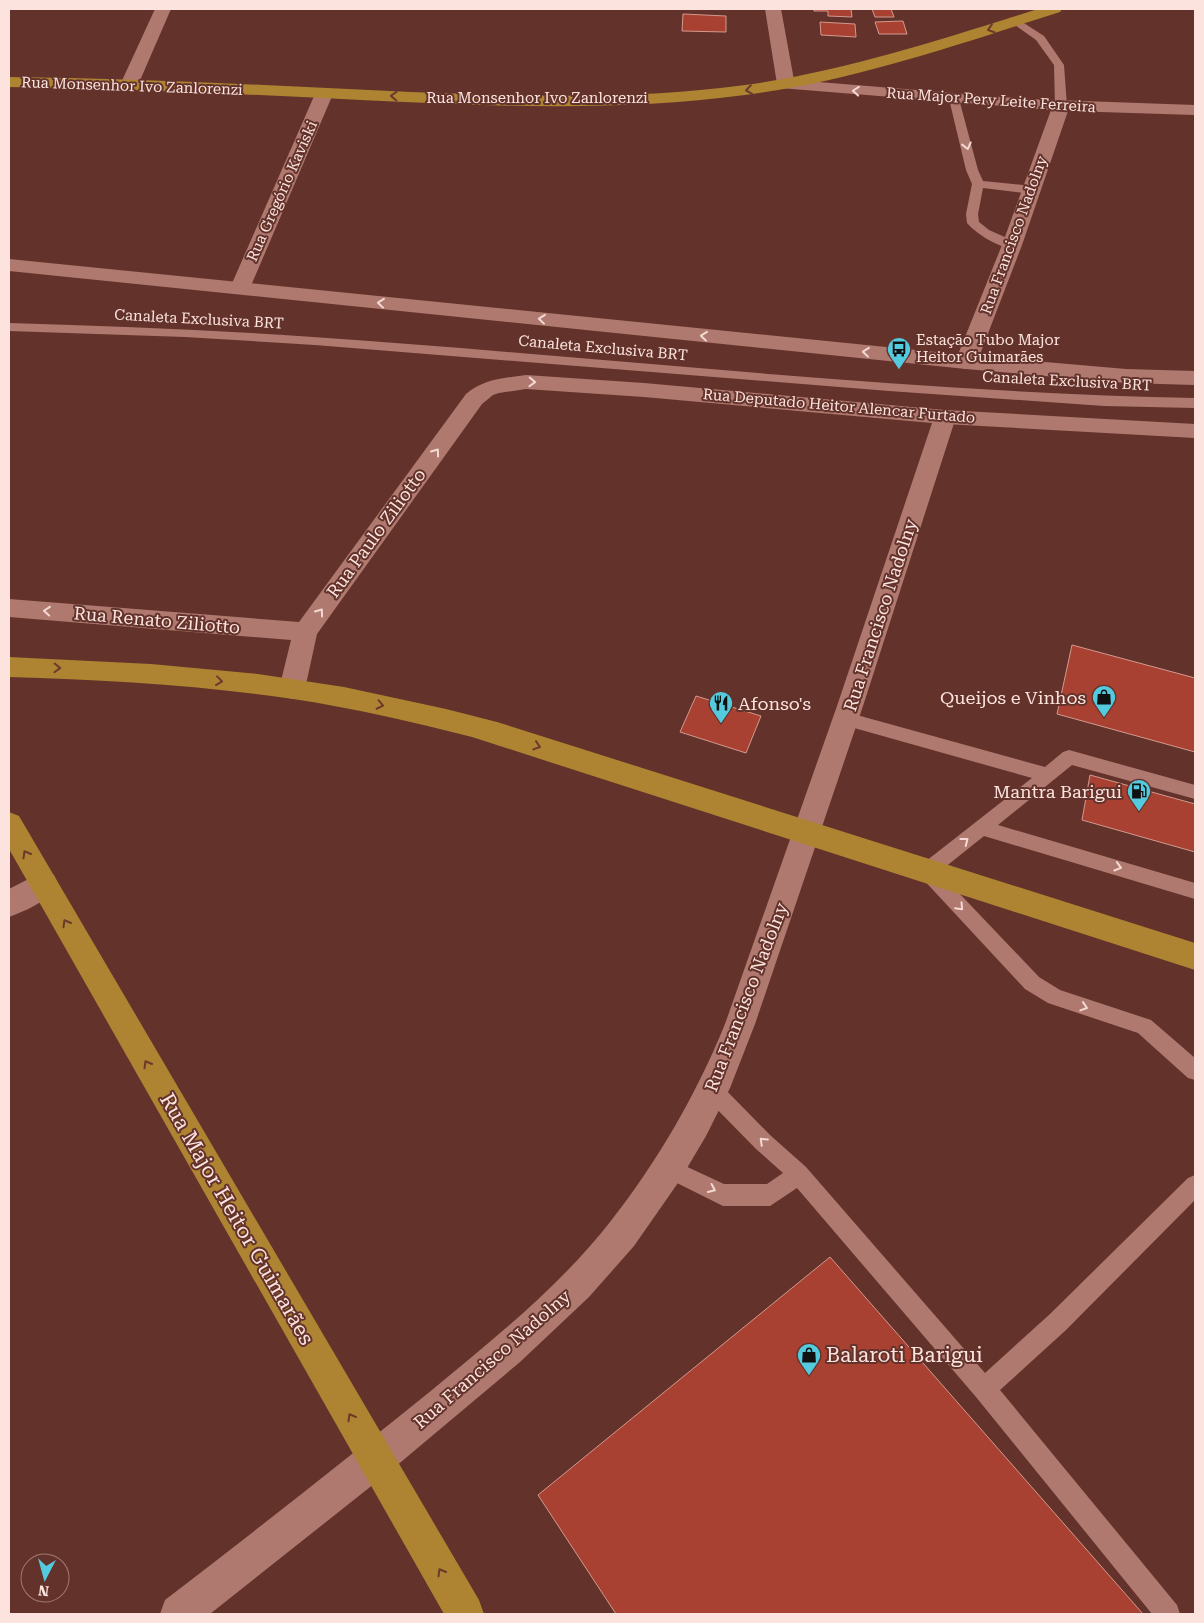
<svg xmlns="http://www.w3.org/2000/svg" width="1204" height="1623" viewBox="0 0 1204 1623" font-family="'Roboto Serif',serif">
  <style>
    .building { fill: #a94132; stroke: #d2998f }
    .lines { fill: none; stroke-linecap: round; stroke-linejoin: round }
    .service { fill: #b0796f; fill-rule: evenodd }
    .minor { fill: #b0796f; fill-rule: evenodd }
    .tertiary { fill: #b0796f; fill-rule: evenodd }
    .primary { fill: #ae8332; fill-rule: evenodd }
    .oneway { stroke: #6a3b2c }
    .oneway2 { stroke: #f4d8d3 }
    .labels { text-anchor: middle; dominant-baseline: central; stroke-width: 4; stroke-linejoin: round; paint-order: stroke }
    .far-street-label { font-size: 15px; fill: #fce3de; stroke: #63332b }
    .far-poi-label { font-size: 15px; fill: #fce3de; stroke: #63332b; text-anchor: start }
    .street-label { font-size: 18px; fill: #fce3de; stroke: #63332b }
    .poi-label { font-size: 18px; fill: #fce3de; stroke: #63332b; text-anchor: end }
    .near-street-label { font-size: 21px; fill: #fce3de; stroke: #63332b }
    .near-poi-label { font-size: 21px; fill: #fce3de; stroke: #63332b; text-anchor: start }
  </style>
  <rect width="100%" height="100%" fill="#63332b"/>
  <!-- building -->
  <g class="building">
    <path d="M814 9H851L852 17 828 16V11H814Z"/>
    <path d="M872 9H891L894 17H875Z"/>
    <path d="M683 14 726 16V32L682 31Z"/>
    <path d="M903 21 907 34H879L875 22Z"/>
    <path d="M820 22 855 24 856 37 821 35Z"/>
    <path d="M1072 645 1195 678V752L1057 714Z"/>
    <path d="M696 696 761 716 746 753 680 732Z"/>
    <path d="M1090 775 1195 804V852L1082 820Z"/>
    <path d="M830 1257 1143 1614H616L538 1495Z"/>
  </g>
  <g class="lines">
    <!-- service -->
    <g class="service">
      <path d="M1016 18 1044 36 1064 65 1067 106 1065 108H1057L1055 106 1054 65 1036 40 1012 23 1011 21Z"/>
      <path d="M954 96 959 99 978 170 983 181 1032 186 1038 190 1032 194 983 188 978 214 979 222 989 230 1016 242 1018 245 1016 248C1003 251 975 233 967 223L966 214 972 184 966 170 949 99Z"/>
      <path d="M9 323C111 326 212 330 313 337 607 357 900 392 1195 398V408L1104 406 889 391 315 345 185 337 9 331Z"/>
      <path d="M846 712 1045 767 1063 752 1069 750 1195 785V799L1072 765 998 825 1195 883V899L984 836 939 872 1039 977 1060 990 1151 1020 1195 1058V1080L1188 1078 1138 1033 1048 1003 1025 989 921 877 918 871 921 865 1032 778 840 724 838 719 840 714Z"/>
      <path d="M712 1080 719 1083 770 1135 806 1167 985 1373 1050 1314 1188 1178 1195 1175V1200L1066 1330 1000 1390 1177 1605 1180 1614H1152L976 1397 797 1188 770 1206H723L661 1175 658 1168 661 1161 668 1158 724 1184H767L783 1173 756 1149 705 1097 702 1090 705 1083Z"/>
    </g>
    <!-- minor -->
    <g class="minor">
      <path d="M155 9H171L138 85 135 89H123L120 85Z"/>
      <path d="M765 9H781L794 80 1026 99 1195 105V115L1068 111 1022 245 977 362 973 367 966 369 959 367 955 362 1002 245 1051 110 780 88 777 84Z"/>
      <path d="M324 89 330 90 333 94 250 288 247 292 240 294 233 292 230 288 315 94 318 90Z"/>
      <path d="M526 375 644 383 945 410 953 412 956 417 863 706 755 1024 730 1088 706 1136 680 1180 634 1246 589 1297 520 1362 389 1472 210 1614H160L165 1600C255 1531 344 1461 432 1390 495 1338 560 1286 610 1222 658 1161 696 1095 725 1024L837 706 932 423 644 397 526 389 499 393 493 395 482 404 317 634 305 689 301 696 292 699 283 696 279 689 291 640 9 617V599L299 622 466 394C484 379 504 378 526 375Z"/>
    </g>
    <!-- tertiary -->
    <g class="tertiary">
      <path d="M9 259 966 355 1126 369 1195 371V385L1126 383 966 369 9 271Z"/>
      <path d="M945 410 1195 424V438L945 424 937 422 934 417 937 412Z"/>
      <path d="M44 871 54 875 58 884C51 900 25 911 9 917V889Z"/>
    </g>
    <!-- primary -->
    <g class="primary">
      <path d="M1038 9H1062L1060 12C956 45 853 81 745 95 618 112 489 106 361 100 244 94 126 89 9 87V77C143 78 277 86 411 92 522 96 635 100 745 85 846 71 942 39 1038 9Z"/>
      <path d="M9 657 151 664 258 674 344 687 446 709 497 722 1195 943V970L472 737C413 722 353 708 293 699 199 685 104 680 9 677Z"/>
      <path d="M9 812 19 816 479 1600 484 1614H444L9 849Z"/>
    </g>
  </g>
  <!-- one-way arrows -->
  <defs><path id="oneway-chevron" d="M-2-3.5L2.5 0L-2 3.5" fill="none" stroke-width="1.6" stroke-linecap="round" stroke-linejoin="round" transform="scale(1.25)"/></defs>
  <g class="oneway">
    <use href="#oneway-chevron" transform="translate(991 29) rotate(162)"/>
    <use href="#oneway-chevron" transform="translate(749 90) rotate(172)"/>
    <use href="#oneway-chevron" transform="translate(394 96) rotate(-178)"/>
    <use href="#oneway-chevron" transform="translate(57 668) rotate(2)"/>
    <use href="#oneway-chevron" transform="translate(219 681) rotate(7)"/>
    <use href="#oneway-chevron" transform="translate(380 705) rotate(12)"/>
    <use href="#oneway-chevron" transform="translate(537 746) rotate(18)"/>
    <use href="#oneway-chevron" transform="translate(26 854) rotate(-120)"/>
    <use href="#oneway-chevron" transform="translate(66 923) rotate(-120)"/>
    <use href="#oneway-chevron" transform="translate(147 1064) rotate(-120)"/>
    <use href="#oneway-chevron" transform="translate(351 1417) rotate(-120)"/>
    <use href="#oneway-chevron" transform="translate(441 1572) rotate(-120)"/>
  </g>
  <g class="oneway2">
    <use href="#oneway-chevron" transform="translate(856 91) rotate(-175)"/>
    <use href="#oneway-chevron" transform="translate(967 146) rotate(76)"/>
    <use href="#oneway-chevron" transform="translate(381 303) rotate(-174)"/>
    <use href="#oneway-chevron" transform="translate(542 319) rotate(-174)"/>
    <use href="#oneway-chevron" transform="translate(704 336) rotate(-174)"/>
    <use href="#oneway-chevron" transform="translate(866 352) rotate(-174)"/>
    <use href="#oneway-chevron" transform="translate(532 382) rotate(2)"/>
    <use href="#oneway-chevron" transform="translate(436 452) rotate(-54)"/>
    <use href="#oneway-chevron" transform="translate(47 611) rotate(-175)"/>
    <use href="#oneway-chevron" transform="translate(320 612) rotate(-54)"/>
    <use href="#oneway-chevron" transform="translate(965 841) rotate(-38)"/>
    <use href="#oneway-chevron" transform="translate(1118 867) rotate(17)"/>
    <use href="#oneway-chevron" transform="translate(960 907) rotate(47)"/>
    <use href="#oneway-chevron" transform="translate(1084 1007) rotate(18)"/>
    <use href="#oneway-chevron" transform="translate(763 1141) rotate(-136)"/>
    <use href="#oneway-chevron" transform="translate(712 1189) rotate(25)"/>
  </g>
  <!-- icons -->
  <defs>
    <g id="bus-pin" transform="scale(1.25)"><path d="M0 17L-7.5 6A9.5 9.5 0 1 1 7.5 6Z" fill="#54cade" stroke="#63332b"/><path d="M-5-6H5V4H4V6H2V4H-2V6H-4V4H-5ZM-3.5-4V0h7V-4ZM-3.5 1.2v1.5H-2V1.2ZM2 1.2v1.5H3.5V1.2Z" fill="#111"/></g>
    <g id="shop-pin" transform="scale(1.25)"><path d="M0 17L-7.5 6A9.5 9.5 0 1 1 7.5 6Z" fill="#54cade" stroke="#63332b"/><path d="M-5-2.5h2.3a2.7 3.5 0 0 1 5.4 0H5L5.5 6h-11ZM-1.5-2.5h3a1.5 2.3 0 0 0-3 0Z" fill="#111"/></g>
    <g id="restaurant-pin" transform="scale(1.25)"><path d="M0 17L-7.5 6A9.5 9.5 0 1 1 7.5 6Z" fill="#54cade" stroke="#63332b"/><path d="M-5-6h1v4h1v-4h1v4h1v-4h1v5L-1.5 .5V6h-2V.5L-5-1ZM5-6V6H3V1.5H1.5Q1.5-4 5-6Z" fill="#111"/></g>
    <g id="fuel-pin" transform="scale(1.25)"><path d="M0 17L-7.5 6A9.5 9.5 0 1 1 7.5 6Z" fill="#54cade" stroke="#63332b"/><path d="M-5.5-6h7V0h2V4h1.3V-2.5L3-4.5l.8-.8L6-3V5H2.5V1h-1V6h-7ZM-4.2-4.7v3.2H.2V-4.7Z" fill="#111"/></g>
  </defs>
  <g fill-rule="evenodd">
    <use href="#bus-pin" x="899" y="349"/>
    <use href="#shop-pin" x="1104" y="697"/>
    <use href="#restaurant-pin" x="721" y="703"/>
    <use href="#fuel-pin" x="1139" y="791"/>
    <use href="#shop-pin" x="809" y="1355"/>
  </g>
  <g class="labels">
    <!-- far-street labels -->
    <g class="far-street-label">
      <text transform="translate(132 86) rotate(2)">Rua Monsenhor Ivo Zanlorenzi</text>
      <text x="537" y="98">Rua Monsenhor Ivo Zanlorenzi</text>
      <text transform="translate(991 100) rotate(4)">Rua Major Pery Leite Ferreira</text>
      <text transform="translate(282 191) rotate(-66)">Rua Gregório Kaviski</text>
      <text transform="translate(1014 235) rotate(-70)">Rua Francisco Nadolny</text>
      <text transform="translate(199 319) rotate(3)">Canaleta Exclusiva BRT</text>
      <text transform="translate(603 348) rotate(5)">Canaleta Exclusiva BRT</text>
      <text transform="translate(1067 381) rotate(3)">Canaleta Exclusiva BRT</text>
      <text transform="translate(839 406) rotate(5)">Rua Deputado Heitor Alencar Furtado</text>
    </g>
    <!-- far-poi labels -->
    <g class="far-poi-label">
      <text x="916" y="340">Estação Tubo Major<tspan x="916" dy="17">Heitor Guimarães</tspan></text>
    </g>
    <!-- street labels -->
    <g class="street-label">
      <text transform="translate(376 533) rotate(-54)">Rua Paulo Ziliotto</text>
      <text transform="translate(880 615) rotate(-72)">Rua Francisco Nadolny</text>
      <text transform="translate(157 620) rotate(5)">Rua Renato Ziliotto</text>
      <text transform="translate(746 997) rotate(-69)">Rua Francisco Nadolny</text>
      <text transform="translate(492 1359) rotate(-41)">Rua Francisco Nadolny</text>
    </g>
    <!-- poi labels -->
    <g class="poi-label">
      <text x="1086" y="697">Queijos e Vinhos</text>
      <text x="738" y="703" text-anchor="start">Afonso's</text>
      <text x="1122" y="791">Mantra Barigui</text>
    </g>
    <!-- near-street labels -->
    <g class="near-street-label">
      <text transform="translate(237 1219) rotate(60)">Rua Major Heitor Guimarães</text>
    </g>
    <!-- near-poi labels -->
    <g class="near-poi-label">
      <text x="826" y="1355">Balaroti Barigui</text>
    </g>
  </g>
  <!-- border -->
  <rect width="1204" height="1623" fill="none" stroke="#fce3de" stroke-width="20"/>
  <!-- north arrow -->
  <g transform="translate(45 1578) rotate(186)"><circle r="24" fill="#63332b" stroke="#a07973"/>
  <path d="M0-4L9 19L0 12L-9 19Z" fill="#54cade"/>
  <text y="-8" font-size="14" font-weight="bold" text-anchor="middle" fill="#fce3de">N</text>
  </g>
</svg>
